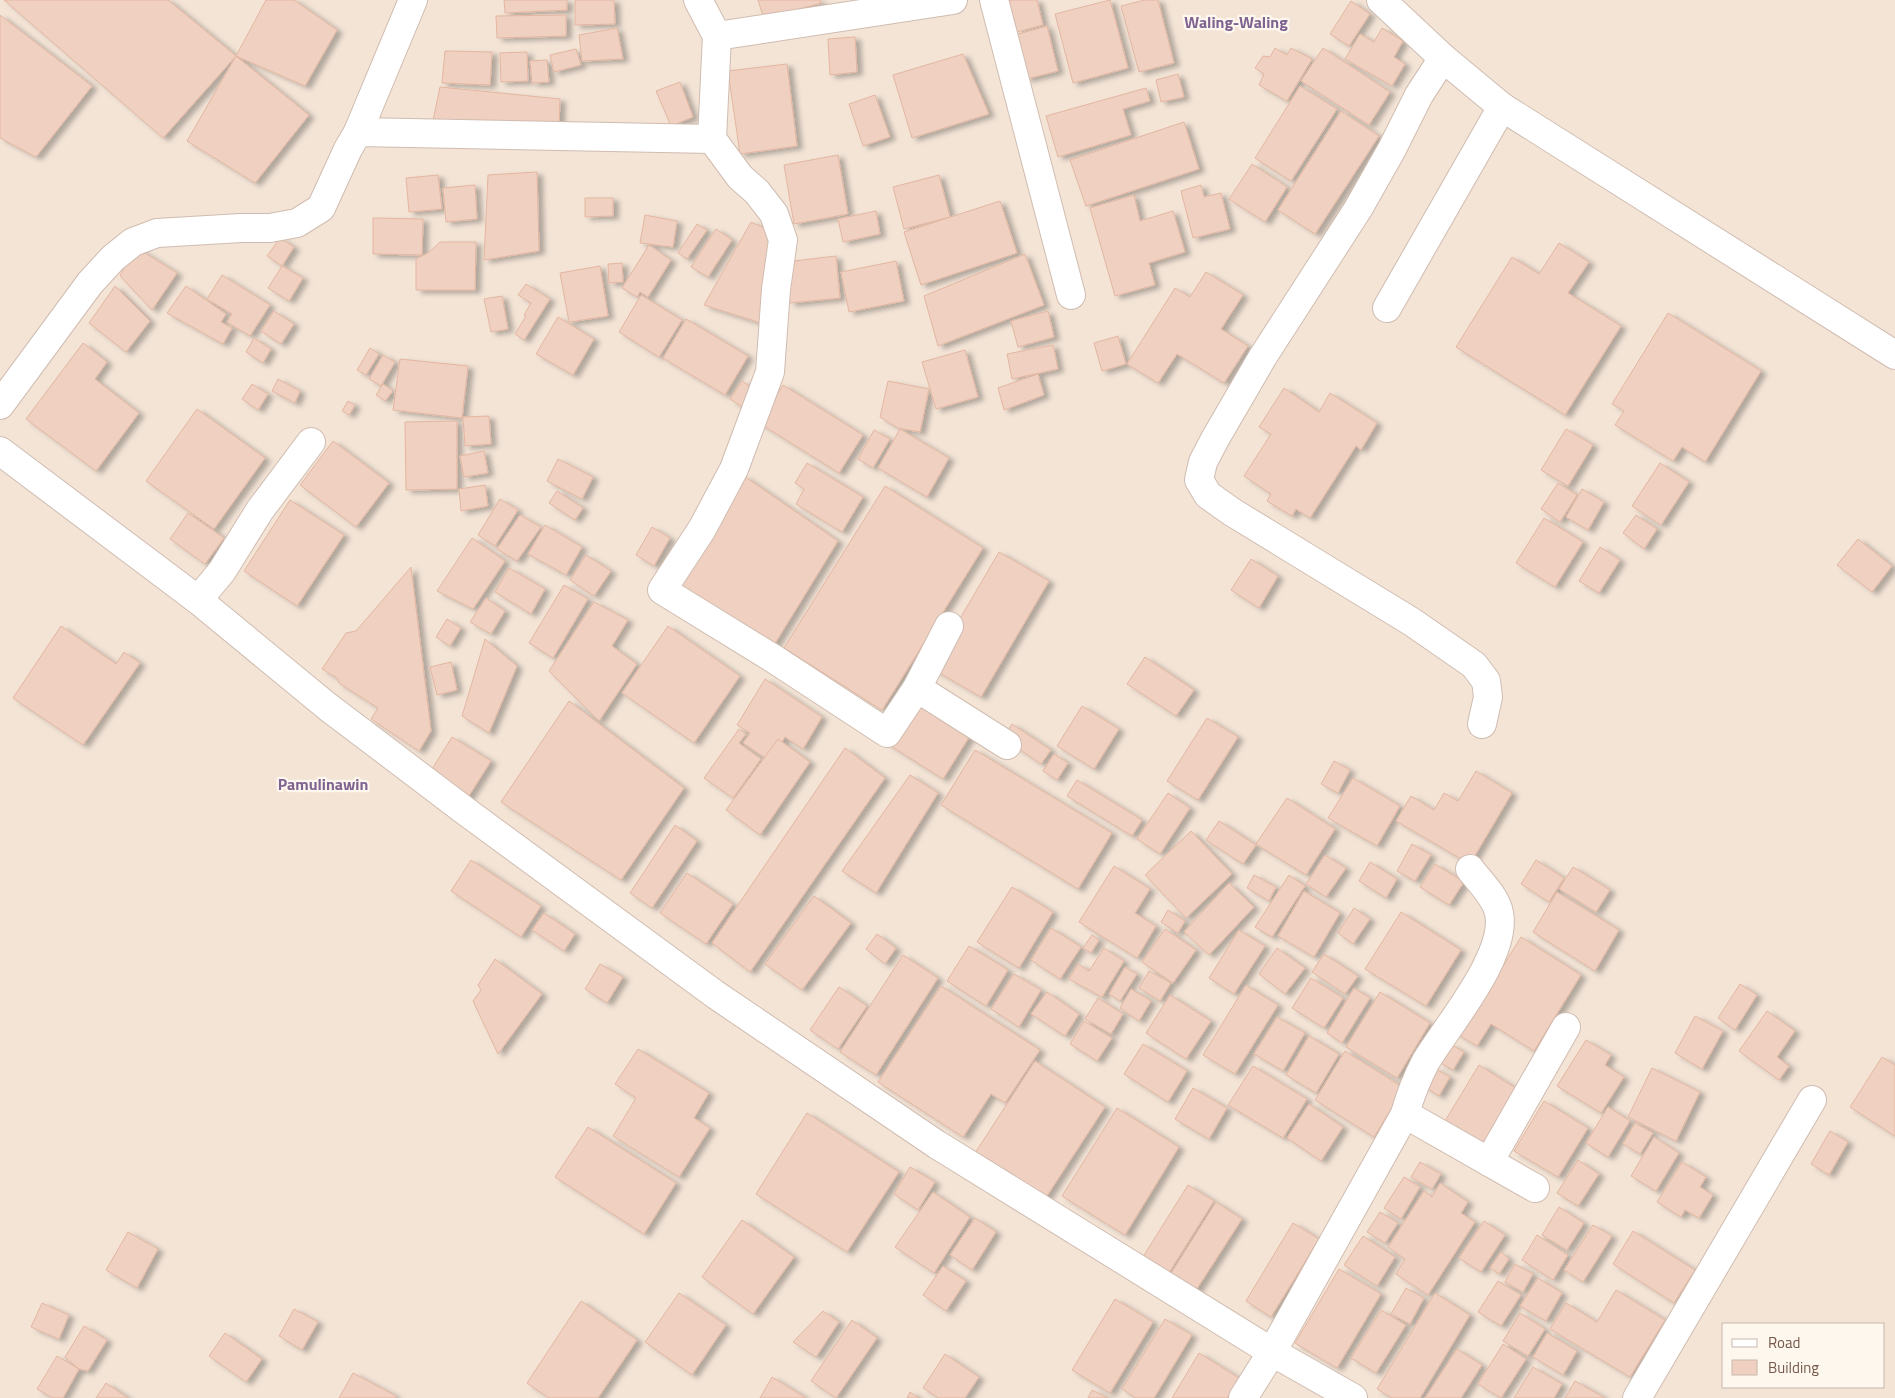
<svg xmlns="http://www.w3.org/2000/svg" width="1895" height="1398" viewBox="0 0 1895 1398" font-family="'Titillium Web',sans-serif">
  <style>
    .residential { fill: #f3e4d6; fill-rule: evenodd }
    .building { fill: #f0d0c0; stroke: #e3b6a1; filter: url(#shadow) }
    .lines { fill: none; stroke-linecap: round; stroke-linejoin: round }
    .minor-casing { stroke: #d0bcb0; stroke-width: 30 }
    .minor { stroke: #fff; stroke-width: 28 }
    .labels { text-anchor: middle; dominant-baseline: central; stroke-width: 4.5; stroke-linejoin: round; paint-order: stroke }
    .neighbourhood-label { font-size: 16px; font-weight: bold; fill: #7f6491; stroke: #fef7ee }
  </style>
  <defs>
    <filter id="shadow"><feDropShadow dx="5.5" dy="3" stdDeviation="2.5" flood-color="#0004"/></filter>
  </defs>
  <rect width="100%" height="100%" fill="#fcf3e8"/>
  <!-- residential -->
  <path class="residential" d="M0 0H1895V1398H0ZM1724 1324H1884V1387H1724Z"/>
  <!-- building -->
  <g class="building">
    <path d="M4 0H168L236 56 163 138Z"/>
    <path d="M266 0H294L337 30 305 86 236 56Z"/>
    <path d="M504 0H567V10L505 13Z"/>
    <path d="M575 0H614L615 24 575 25Z"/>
    <path d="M758 0H820L821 3 764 19Z"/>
    <path d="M1013 0H1037L1043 25 1017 32 1009 1Z"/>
    <path d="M1110 0 1128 68 1073 83 1055 14Z"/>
    <path d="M1145 0H1158L1174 63 1139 72 1121 6Z"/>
    <path d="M1351 1 1370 14 1349 46 1330 34Z"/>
    <path d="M0 15 92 86 36 157 0 138Z"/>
    <path d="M566 15V36L497 38 496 16Z"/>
    <path d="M1047 26 1058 71 1026 79 1015 35Z"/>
    <path d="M617 28 623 59 582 61 579 35Z"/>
    <path d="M1382 28 1403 41 1394 57 1405 64 1392 86 1345 59 1360 34 1374 42Z"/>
    <path d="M855 37 857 72 830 75 828 39Z"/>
    <path d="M1275 48 1287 55 1291 48 1312 59 1287 101 1259 85 1264 74 1255 68 1263 56 1270 57Z"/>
    <path d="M1323 48 1390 92 1369 125 1301 81Z"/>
    <path d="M576 49 581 65 554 72 550 55Z"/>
    <path d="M445 51 492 52 490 85 442 83Z"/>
    <path d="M527 52 528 81 501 82 500 53Z"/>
    <path d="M963 54 989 114 912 138 893 75Z"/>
    <path d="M236 56 309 115 255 183 187 141Z"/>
    <path d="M547 60 549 82 532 83 530 61Z"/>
    <path d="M787 64 797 146 740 154 728 71Z"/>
    <path d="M1178 74 1184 97 1161 102 1156 80Z"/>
    <path d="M680 82 693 117 671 126 656 91Z"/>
    <path d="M1300 86 1337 109 1291 181 1255 158Z"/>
    <path d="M440 87 560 99 559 127 431 130Z"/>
    <path d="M1146 88 1150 101 1123 109 1131 135 1058 157 1046 116Z"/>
    <path d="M875 95 890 137 863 146 849 104Z"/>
    <path d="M1341 111 1379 136 1315 234 1278 210Z"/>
    <path d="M1184 122 1199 169 1086 206 1070 160Z"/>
    <path d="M838 155 848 214 794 224 784 165Z"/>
    <path d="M1252 164 1287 187 1265 222 1229 199Z"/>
    <path d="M537 172 539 251 484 260 488 175Z"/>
    <path d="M438 175 442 209 409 212 406 178Z"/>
    <path d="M939 175 950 217 904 229 893 187Z"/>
    <path d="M475 185 477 219 446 222 443 188Z"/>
    <path d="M1201 185 1204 197 1221 193 1230 229 1193 238 1181 191Z"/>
    <path d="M1134 195 1140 221 1173 211 1185 252 1149 263 1155 285 1115 296 1090 208Z"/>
    <path d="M585 198H613V216L585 217Z"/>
    <path d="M1000 201 1017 253 921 285 904 232Z"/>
    <path d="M876 211 880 234 843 242 838 219Z"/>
    <path d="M645 215 677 221 673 247 640 243Z"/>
    <path d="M373 218 423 219 422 255 373 254Z"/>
    <path d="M751 222 774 232 761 323 704 305Z"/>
    <path d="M697 224 707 230 687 259 678 253Z"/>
    <path d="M716 229 732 240 708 277 691 267Z"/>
    <path d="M280 238 294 247 282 266 267 256Z"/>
    <path d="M440 242H476L475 290H416V259L428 253Z"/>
    <path d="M1559 243 1589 262 1568 293 1621 326 1565 415 1456 347 1512 257 1539 274Z"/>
    <path d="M649 245 671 260 648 297 640 292 637 297 622 288Z"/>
    <path d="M134 246 177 273 152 310 120 276Z"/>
    <path d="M1025 254 1044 305 938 346 924 296Z"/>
    <path d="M836 256 840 298 790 303 786 262Z"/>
    <path d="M896 261 904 301 849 312 841 272Z"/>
    <path d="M622 263 623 282 609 283 608 264Z"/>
    <path d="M282 266 303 278 289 301 268 288Z"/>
    <path d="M600 266 608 316 569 322 560 273Z"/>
    <path d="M1206 272 1243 295 1221 329 1248 346 1224 383 1177 354 1158 383 1127 364 1175 288 1190 297Z"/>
    <path d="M222 275 270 305 250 336 227 322 232 314 207 299Z"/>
    <path d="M526 284 550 299 524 340 515 334 526 316 524 315 531 303 518 295Z"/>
    <path d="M115 286 150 321 126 352 89 323Z"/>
    <path d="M186 286 226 314 221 322 232 328 223 344 167 313Z"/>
    <path d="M641 295 682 320 659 357 619 332Z"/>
    <path d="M502 296 508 329 491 332 484 299Z"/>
    <path d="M274 311 294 324 281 344 261 331Z"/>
    <path d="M1048 311 1054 337 1018 347 1011 321Z"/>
    <path d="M1668 313 1761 371 1705 462 1682 447 1673 461 1615 425 1624 411 1612 404Z"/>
    <path d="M558 317 594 339 573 375 536 354Z"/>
    <path d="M686 319 748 356 725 395 663 358Z"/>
    <path d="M1118 336 1126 364 1102 371 1094 343Z"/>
    <path d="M254 338 271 349 263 363 246 352Z"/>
    <path d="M83 343 107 362 95 379 139 413 96 471 26 419Z"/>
    <path d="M1053 345 1058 369 1012 379 1007 354Z"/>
    <path d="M370 348 379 354 366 375 357 370Z"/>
    <path d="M965 350 978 397 936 409 922 362Z"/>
    <path d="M383 355 395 362 381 386 369 379Z"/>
    <path d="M400 359 468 366 462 418 393 410Z"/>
    <path d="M1038 374 1044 395 1004 410 998 388Z"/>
    <path d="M278 379 300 391 295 403 272 391Z"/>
    <path d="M742 381 759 393 747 410 730 399Z"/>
    <path d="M888 381 929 389 920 432 898 428 880 417Z"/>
    <path d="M252 384 268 394 258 410 242 399Z"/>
    <path d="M383 384 393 391 385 401 376 395Z"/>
    <path d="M783 385 863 435 839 473 759 423Z"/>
    <path d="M1284 388 1319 412 1330 393 1377 423 1361 450 1356 446 1310 518 1296 509 1292 516 1267 501 1271 494 1244 476 1271 434 1259 427Z"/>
    <path d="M348 401 355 405 349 415 342 411Z"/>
    <path d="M197 409 265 458 214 529 146 481Z"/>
    <path d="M489 416 491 444 465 446 463 417Z"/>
    <path d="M457 421V489L406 490 405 422Z"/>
    <path d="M900 429 949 458 927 497 878 468Z"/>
    <path d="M1566 429 1593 445 1568 486 1541 470Z"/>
    <path d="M874 430 890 439 873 468 858 459Z"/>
    <path d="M333 441 389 483 356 527 300 485Z"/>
    <path d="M484 451 488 473 464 477 460 456Z"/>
    <path d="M558 459 593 477 582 499 547 481Z"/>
    <path d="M807 463 863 497 842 532 796 504 804 489 795 483Z"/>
    <path d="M1660 463 1689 482 1661 525 1632 506Z"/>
    <path d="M744 476 838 541 771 650 673 589Z"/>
    <path d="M1558 483 1577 495 1560 522 1541 509Z"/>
    <path d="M485 485 488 506 461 511 459 489Z"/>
    <path d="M885 486 983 548 882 710 784 648Z"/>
    <path d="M1582 489 1604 502 1588 530 1566 517Z"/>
    <path d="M557 491 583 508 575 520 549 503Z"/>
    <path d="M500 499 518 510 495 546 478 535Z"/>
    <path d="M290 500 344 535 297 606 244 571Z"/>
    <path d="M188 513 224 538 205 564 170 539Z"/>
    <path d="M520 515 541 527 517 561 497 549Z"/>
    <path d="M1636 515 1657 529 1644 549 1623 533Z"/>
    <path d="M1544 518 1583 542 1555 587 1516 563Z"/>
    <path d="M545 525 582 547 566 575 528 554Z"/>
    <path d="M652 527 670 538 654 566 636 555Z"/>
    <path d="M472 538 505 561 473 609 437 591Z"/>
    <path d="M1858 539 1892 566 1872 592 1837 565Z"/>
    <path d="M1600 547 1620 560 1599 593 1579 581Z"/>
    <path d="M999 552 1049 581 981 697 931 668Z"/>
    <path d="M586 555 611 571 594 596 570 580Z"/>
    <path d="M1251 559 1278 576 1259 608 1231 590Z"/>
    <path d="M411 567 431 731 419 751 371 719 378 708 339 683 337 678 322 669 346 633 356 631Z"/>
    <path d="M509 568 545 589 531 614 495 592Z"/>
    <path d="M564 585 588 599 553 658 529 643Z"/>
    <path d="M486 598 505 611 491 634 470 622Z"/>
    <path d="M594 602 628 620 612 646 637 664 599 721 549 671Z"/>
    <path d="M447 619 461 628 450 646 436 637Z"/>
    <path d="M61 626 116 664 124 652 140 663 83 745 13 698Z"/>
    <path d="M668 626 740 676 694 743 622 693Z"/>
    <path d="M485 639 517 666 489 733 462 716Z"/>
    <path d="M1145 657 1194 690 1176 716 1127 684Z"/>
    <path d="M451 662 457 690 437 695 430 667Z"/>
    <path d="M765 679 822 717 803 749 785 737 770 761 743 743 750 733 737 725Z"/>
    <path d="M916 695 973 731 943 779 886 743Z"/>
    <path d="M569 701 684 788 621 880 501 802Z"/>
    <path d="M1082 706 1119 729 1094 769 1057 746Z"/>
    <path d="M1207 718 1238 737 1198 800 1167 781Z"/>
    <path d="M1012 724 1051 750 1041 764 1003 738Z"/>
    <path d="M739 729 746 734 739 743 761 759 733 798 704 778Z"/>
    <path d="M452 737 491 761 467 799 429 774Z"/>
    <path d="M778 739 810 762 760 835 726 810Z"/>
    <path d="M845 748 885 778 750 972 712 943Z"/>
    <path d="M975 750 1112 833 1078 889 941 805Z"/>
    <path d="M1054 754 1068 763 1057 780 1043 771Z"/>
    <path d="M1334 761 1350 770 1338 793 1321 784Z"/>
    <path d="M1476 771 1512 793 1470 864 1396 821 1411 796 1434 810 1444 793 1458 801Z"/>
    <path d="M910 775 938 793 876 893 842 871Z"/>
    <path d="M1353 778 1400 806 1377 846 1328 818Z"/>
    <path d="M1077 780 1142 820 1132 836 1067 796Z"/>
    <path d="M1168 793 1190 808 1160 854 1137 839Z"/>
    <path d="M1287 798 1335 829 1306 875 1256 844Z"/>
    <path d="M1219 821 1256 845 1243 864 1206 840Z"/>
    <path d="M675 825 697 841 652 908 630 893Z"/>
    <path d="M1191 831 1232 874 1186 918 1145 875Z"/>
    <path d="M1412 844 1431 855 1415 881 1397 871Z"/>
    <path d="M1325 855 1346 868 1326 897 1306 884Z"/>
    <path d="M471 860 541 906 521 937 451 891Z"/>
    <path d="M1536 860 1564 878 1549 902 1521 884Z"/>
    <path d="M1370 862 1397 879 1386 898 1359 881Z"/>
    <path d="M1435 864 1464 882 1449 905 1420 887Z"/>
    <path d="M1114 866 1150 889 1135 913 1156 926 1137 958 1079 922Z"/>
    <path d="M1573 867 1610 890 1596 912 1559 889Z"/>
    <path d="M687 873 733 904 706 944 660 913Z"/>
    <path d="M1254 875 1276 887 1269 901 1247 888Z"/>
    <path d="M1289 875 1305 886 1272 937 1255 927Z"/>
    <path d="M1229 883 1254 907 1209 955 1184 932Z"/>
    <path d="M1012 887 1053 912 1019 968 977 942Z"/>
    <path d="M1304 891 1340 913 1314 957 1278 936Z"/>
    <path d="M1557 892 1619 930 1595 971 1533 932Z"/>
    <path d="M814 896 851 923 802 990 765 964Z"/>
    <path d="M1354 908 1370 919 1353 944 1338 933Z"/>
    <path d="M1168 910 1185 921 1178 933 1161 922Z"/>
    <path d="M1401 912 1461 950 1426 1006 1365 969Z"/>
    <path d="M544 913 575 934 564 951 532 930Z"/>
    <path d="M1051 928 1081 947 1060 979 1031 960Z"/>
    <path d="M1165 929 1196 950 1173 983 1142 962Z"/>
    <path d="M1239 930 1265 946 1234 994 1209 978Z"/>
    <path d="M877 934 896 948 885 964 866 949Z"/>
    <path d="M1092 935 1099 940 1091 953 1083 948Z"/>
    <path d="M1521 937 1581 975 1534 1051 1491 1024 1477 1046 1454 1032 1483 998Z"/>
    <path d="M969 946 1008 970 986 1006 947 981Z"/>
    <path d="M1104 948 1124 961 1102 997 1069 979 1078 964 1089 971Z"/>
    <path d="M1277 948 1305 968 1285 994 1259 974Z"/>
    <path d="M1324 954 1358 976 1345 994 1312 972Z"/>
    <path d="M903 955 938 978 876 1075 840 1052Z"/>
    <path d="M495 959 542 994 498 1054 473 1001 481 990 478 985Z"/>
    <path d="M600 964 623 977 607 1003 585 989Z"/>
    <path d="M1125 967 1137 974 1120 1001 1109 994Z"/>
    <path d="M1149 971 1171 983 1160 1001 1139 988Z"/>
    <path d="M1014 974 1041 990 1019 1027 991 1009Z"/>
    <path d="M1311 978 1343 998 1324 1028 1292 1008Z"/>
    <path d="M1740 984 1757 995 1735 1030 1718 1018Z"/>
    <path d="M1246 985 1278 1005 1235 1074 1203 1055Z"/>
    <path d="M941 986 1040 1050 1005 1103 991 1094 963 1137 878 1082Z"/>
    <path d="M839 987 867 1006 838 1049 810 1030Z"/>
    <path d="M1354 988 1370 998 1342 1043 1327 1033Z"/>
    <path d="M1131 989 1151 1001 1139 1021 1120 1008Z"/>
    <path d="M1047 992 1079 1014 1065 1036 1031 1014Z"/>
    <path d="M1380 992 1430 1023 1397 1078 1346 1047Z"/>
    <path d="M1170 995 1211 1021 1186 1059 1146 1033Z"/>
    <path d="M1098 998 1123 1014 1111 1034 1085 1019Z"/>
    <path d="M1767 1011 1795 1031 1777 1057 1789 1066 1779 1080 1739 1051Z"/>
    <path d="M1695 1016 1723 1031 1702 1069 1675 1053Z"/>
    <path d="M1277 1017 1305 1033 1283 1071 1254 1054Z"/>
    <path d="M1084 1021 1112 1038 1097 1061 1070 1044Z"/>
    <path d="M1309 1036 1339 1054 1316 1093 1286 1075Z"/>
    <path d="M1586 1040 1611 1055 1605 1065 1624 1077 1601 1113 1557 1086Z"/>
    <path d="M1143 1044 1187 1071 1168 1102 1124 1074Z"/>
    <path d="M1450 1044 1464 1052 1453 1070 1439 1062Z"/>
    <path d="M638 1049 709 1093 694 1118 710 1128 679 1177 613 1136 636 1098 615 1084Z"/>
    <path d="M1345 1051 1404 1088 1374 1137 1315 1100Z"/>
    <path d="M1882 1057 1895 1065V1136L1850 1107Z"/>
    <path d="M1035 1061 1105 1107 1045 1199 975 1153Z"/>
    <path d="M1479 1065 1520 1091 1485 1146 1445 1121Z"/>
    <path d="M1253 1066 1307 1099 1283 1138 1228 1105Z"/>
    <path d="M1434 1068 1450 1077 1439 1096 1424 1086Z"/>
    <path d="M1652 1068 1700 1092 1676 1141 1628 1117Z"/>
    <path d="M1193 1088 1227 1108 1209 1139 1175 1119Z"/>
    <path d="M1544 1101 1588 1128 1558 1177 1514 1151Z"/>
    <path d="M1309 1104 1343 1127 1321 1161 1287 1138Z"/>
    <path d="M1608 1107 1630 1121 1608 1157 1586 1143Z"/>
    <path d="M1117 1108 1179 1147 1125 1235 1062 1196Z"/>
    <path d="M807 1113 899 1172 847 1252 756 1194Z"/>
    <path d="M1635 1123 1653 1133 1640 1154 1623 1144Z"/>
    <path d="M588 1127 676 1183 644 1234 555 1177Z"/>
    <path d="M1830 1131 1848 1142 1829 1175 1811 1164Z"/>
    <path d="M1654 1137 1679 1153 1656 1191 1631 1176Z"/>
    <path d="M1578 1160 1599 1174 1578 1206 1557 1193Z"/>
    <path d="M1420 1162 1441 1174 1432 1189 1411 1177Z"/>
    <path d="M1682 1162 1706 1177 1700 1187 1713 1195 1699 1218 1685 1210 1681 1217 1657 1202Z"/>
    <path d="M910 1167 935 1182 918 1210 894 1194Z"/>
    <path d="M1404 1177 1420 1187 1401 1219 1384 1208Z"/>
    <path d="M1440 1183 1468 1202 1461 1213 1475 1222 1428 1295 1396 1274 1405 1259 1388 1247 1424 1191 1432 1197Z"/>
    <path d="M1188 1185 1214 1201 1167 1276 1141 1260Z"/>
    <path d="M933 1192 970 1217 934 1273 895 1247Z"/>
    <path d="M1216 1202 1242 1219 1193 1295 1168 1278Z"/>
    <path d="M1559 1207 1584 1223 1567 1250 1542 1235Z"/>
    <path d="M1380 1212 1398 1223 1385 1243 1367 1232Z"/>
    <path d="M975 1218 996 1232 972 1270 950 1255Z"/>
    <path d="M742 1220 794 1257 753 1314 702 1277Z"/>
    <path d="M1484 1221 1505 1235 1481 1272 1459 1258Z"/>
    <path d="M1293 1223 1319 1239 1271 1317 1246 1301Z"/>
    <path d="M1593 1225 1612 1236 1583 1282 1564 1270Z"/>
    <path d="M1633 1231 1695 1270 1674 1303 1613 1264Z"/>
    <path d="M128 1232 158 1249 137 1288 106 1270Z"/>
    <path d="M1537 1235 1568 1255 1553 1280 1522 1260Z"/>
    <path d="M1363 1236 1395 1257 1377 1286 1344 1265Z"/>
    <path d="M1501 1252 1509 1259 1499 1274 1490 1268Z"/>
    <path d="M1515 1264 1533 1274 1523 1292 1505 1282Z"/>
    <path d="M943 1266 966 1281 946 1311 923 1295Z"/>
    <path d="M1339 1269 1381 1294 1337 1368 1295 1343Z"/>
    <path d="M1538 1278 1562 1293 1546 1321 1520 1306Z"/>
    <path d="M1498 1281 1521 1295 1501 1326 1478 1312Z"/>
    <path d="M1406 1288 1424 1298 1410 1324 1391 1314Z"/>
    <path d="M1616 1290 1665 1320 1630 1377 1550 1329 1566 1303 1597 1322Z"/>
    <path d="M679 1293 726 1325 692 1375 645 1342Z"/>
    <path d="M1435 1293 1470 1315 1420 1398H1392L1377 1389Z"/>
    <path d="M1115 1299 1153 1322 1110 1393 1072 1370Z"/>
    <path d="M581 1301 637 1340 598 1398H549L527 1383Z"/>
    <path d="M42 1303 69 1315 59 1339 31 1327Z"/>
    <path d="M294 1309 318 1322 302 1350 279 1336Z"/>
    <path d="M1381 1310 1406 1325 1376 1373 1351 1358Z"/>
    <path d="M823 1311 839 1322 816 1357 793 1342Z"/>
    <path d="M1520 1313 1545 1329 1528 1356 1503 1341Z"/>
    <path d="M1165 1319 1192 1335 1154 1398H1136L1122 1389Z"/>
    <path d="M852 1320 877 1338 836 1398 811 1381Z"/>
    <path d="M84 1326 107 1340 88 1371 79 1369 65 1357Z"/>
    <path d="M225 1333 262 1359 246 1382 209 1356Z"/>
    <path d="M1547 1333 1577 1351 1563 1375 1533 1357Z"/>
    <path d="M1503 1344 1526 1359 1501 1398 1478 1384Z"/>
    <path d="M1457 1349 1482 1365 1461 1398H1425Z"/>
    <path d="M1199 1353 1239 1378 1227 1398H1172Z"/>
    <path d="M945 1354 979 1377 965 1398H939L923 1388Z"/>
    <path d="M57 1356 79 1369 63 1398H53L37 1389Z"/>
    <path d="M1533 1367 1562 1384 1554 1398H1514Z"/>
    <path d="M353 1373 396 1396 395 1398H339Z"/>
    <path d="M772 1377 806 1398H760Z"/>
    <path d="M1575 1381 1605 1398H1565Z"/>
    <path d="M106 1383 128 1398H96Z"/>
    <path d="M1092 1390 1108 1398H1088Z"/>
    <path d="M910 1392 919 1398H907Z"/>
  </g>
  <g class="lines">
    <!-- minor casing -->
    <g class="minor-casing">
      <g id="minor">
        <path d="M698 0 717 36 712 139 740 177 757 192 774 214 783 240 776 289 770 372 734 469 702 529 662 590 774 659 887 733 917 688 1007 745"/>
        <path d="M994 0 1071 295"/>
        <path d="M1381 0 1443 58 1502 107 1895 355"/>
        <path d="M717 36 953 0"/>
        <path d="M1443 58 1419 95 1392 149 1358 209 1262 358 1215 439 1203 462 1199 480 1208 495 1232 512 1412 622 1474 665 1486 681 1488 697 1482 724"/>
        <path d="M358 132 413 0"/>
        <path d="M1387 308 1502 107"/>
        <path d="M0 405 90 283 113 258 133 242 157 233 241 228H270L297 223 321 208 348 149 358 132 712 139"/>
        <path d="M0 451 198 600 328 707 464 810 716 995 936 1144 1272 1352 1353 1398"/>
        <path d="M198 600 222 571 260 510 311 442"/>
        <path d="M917 688 949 626"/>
        <path d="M1405 1114 1535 1188"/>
        <path d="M1489 1162 1566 1027"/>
        <path d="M1243 1398 1272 1352 1405 1114C1410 1096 1417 1078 1426 1061 1447 1026 1508 955 1499 913 1496 897 1480 882 1470 869"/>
        <path d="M1637 1398 1812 1100"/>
      </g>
    </g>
    <!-- minor -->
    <use href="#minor" class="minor"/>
  </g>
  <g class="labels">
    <!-- neighbourhood labels -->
    <g class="neighbourhood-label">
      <text x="1236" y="22">Waling-Waling</text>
      <text x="323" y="784">Pamulinawin</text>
    </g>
  </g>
  <!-- legend -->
  <rect x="1722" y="1323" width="162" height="65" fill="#fef7ee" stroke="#c7b7ad"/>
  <rect x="1732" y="1339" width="25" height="8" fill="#ffffff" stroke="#c7b7ad"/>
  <text x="1768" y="1348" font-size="15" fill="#75584c">Road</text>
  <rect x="1732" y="1360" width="25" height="15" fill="#f0d0c0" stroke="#c7b7ad"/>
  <text x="1768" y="1373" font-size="15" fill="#75584c">Building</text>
</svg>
